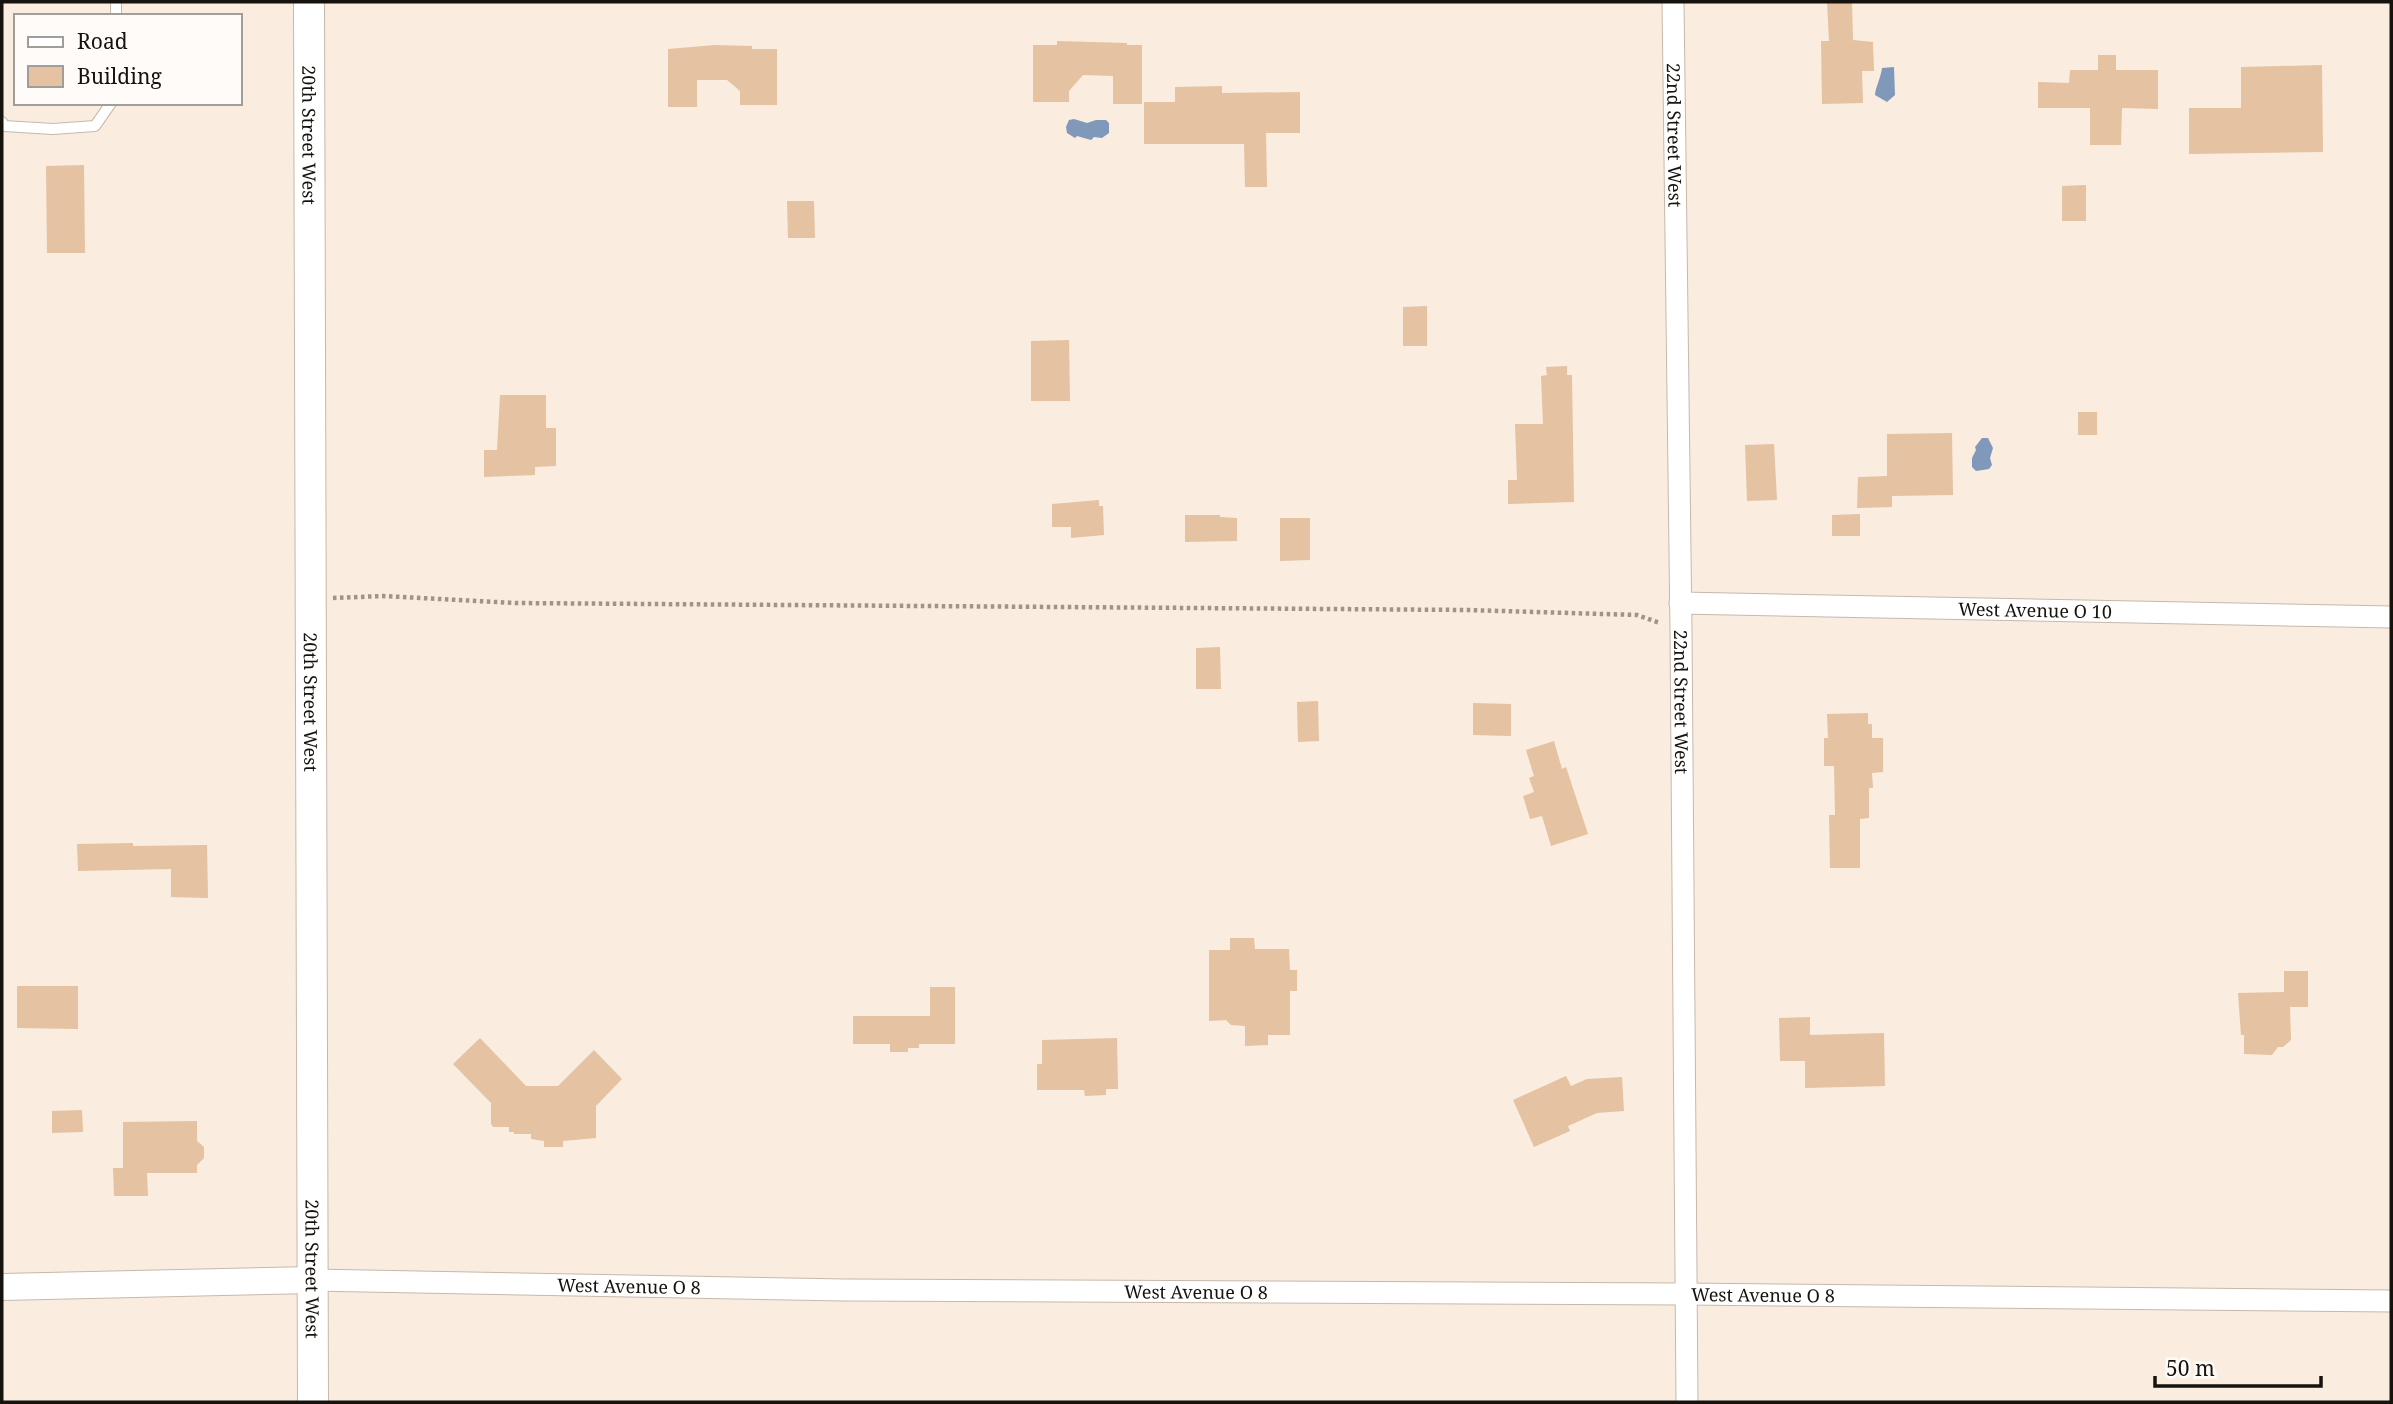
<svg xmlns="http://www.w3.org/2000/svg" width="2393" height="1404" viewBox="0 0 2393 1404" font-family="'Noto Serif',serif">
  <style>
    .water { fill: #8098ba }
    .building { fill: #e4c2a2 }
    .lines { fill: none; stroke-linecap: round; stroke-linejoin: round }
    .service-casing { stroke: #c6b9ac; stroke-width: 12 }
    .minor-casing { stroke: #c6b9ac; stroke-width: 23 }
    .tertiary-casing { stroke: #c6b9ac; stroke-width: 28 }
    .secondary-casing { stroke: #c6b9ac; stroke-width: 32 }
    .path { stroke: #9e948a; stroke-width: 4.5; stroke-dasharray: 3.5 3.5; stroke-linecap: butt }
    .service { stroke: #fff; stroke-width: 10 }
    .minor { stroke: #fff; stroke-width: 21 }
    .tertiary { stroke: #fff; stroke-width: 26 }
    .secondary { stroke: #fff; stroke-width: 30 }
    .labels { text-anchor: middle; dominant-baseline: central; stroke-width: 5; stroke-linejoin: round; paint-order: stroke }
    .street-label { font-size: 18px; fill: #16120d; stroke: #fefbf8 }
  </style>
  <rect width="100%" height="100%" fill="#faecde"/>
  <!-- water -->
  <g class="water">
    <path d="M1894 67 1895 95 1887 102 1875 95C1875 89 1881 77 1882 68Z"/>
    <path d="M1074 119 1087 123 1096 120H1106L1109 123V133L1102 138 1094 137 1091 140 1077 136 1075 138 1067 133 1066 127 1069 120Z"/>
    <path d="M1982 438H1988L1993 448 1990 458 1992 465 1989 469 1976 471 1972 467V458L1976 450 1975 447Z"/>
  </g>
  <!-- building -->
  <g class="building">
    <path d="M1827 2H1852L1853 40 1873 42 1874 71H1862L1863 103 1822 104 1821 41H1829Z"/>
    <path d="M1057 41 1127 43V45H1142V104H1113V76L1083 75 1069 91V102H1033V45H1057Z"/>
    <path d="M715 45 752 46V49H777V105H740V91L727 80H697V107H668V49Z"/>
    <path d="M2098 55H2116V70H2158V109L2122 108 2121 145H2090V108H2038V82L2069 83 2070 70H2098Z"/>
    <path d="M2322 65 2323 152 2189 154V108H2241V67Z"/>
    <path d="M1222 86V93L1300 92V133H1266L1267 187H1245L1244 144H1144V102H1175V87Z"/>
    <path d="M84 165 85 253H47L46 166Z"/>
    <path d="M2086 185V221H2062V186Z"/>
    <path d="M787 201H814L815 238H788Z"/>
    <path d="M1427 306V346H1403V307Z"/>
    <path d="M1069 340 1070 401H1031V341Z"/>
    <path d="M1567 366V375H1572L1574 502 1508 504V480H1517L1515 424H1543L1541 376 1547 375 1546 367Z"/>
    <path d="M500 395H546V428H556V466L535 467V475L484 477V450H497Z"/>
    <rect x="2078" y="412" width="19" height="23"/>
    <path d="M1952 433 1953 495 1892 496V507L1857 508 1858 477 1887 476V434Z"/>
    <path d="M1774 444 1777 500 1747 501 1745 445Z"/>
    <path d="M1099 500V506H1103L1104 535 1071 538V527H1052V504Z"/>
    <path d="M1860 514V536H1832V515Z"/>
    <path d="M1185 515H1220V517L1237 518V541L1185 542Z"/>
    <path d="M1280 518H1310V560L1280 561Z"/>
    <path d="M1220 647 1221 689H1196V648Z"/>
    <path d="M1318 701 1319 741 1298 742 1297 702Z"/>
    <path d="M1473 703 1511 704V736L1473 735Z"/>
    <path d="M1868 713V724H1872V738H1883V772L1872 773 1873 788H1869V818L1860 819V868H1830L1829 815H1835L1834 766H1824V738H1828L1827 714Z"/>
    <path d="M1554 741 1562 769 1566 767 1588 834 1551 846 1542 816 1530 819 1523 796 1534 792 1529 778 1534 776 1526 750Z"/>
    <path d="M133 843V846L207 845 208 898 171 897V869L78 871 77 844Z"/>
    <path d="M1230 938H1254L1255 949H1289L1290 970H1297V991H1290V1035H1268V1045L1245 1046V1026L1231 1025 1226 1020 1209 1021V950H1230Z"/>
    <path d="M2284 971H2308V1007H2290L2291 1040 2283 1047H2278L2272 1055 2244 1054V1035H2241L2238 993 2284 992Z"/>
    <path d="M17 986H78V1029L17 1028Z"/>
    <path d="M930 987H955V1044H919V1048H908V1052H890V1044H853V1016H930Z"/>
    <path d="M1810 1017V1035L1884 1033 1885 1086 1805 1088V1061H1780L1779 1018Z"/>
    <path d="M480 1038 526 1086H558L594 1050 622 1079 596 1106V1138L563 1141V1147H544V1141L531 1139V1134H514V1132H509V1127H493L491 1124V1103L453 1064Z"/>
    <path d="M1117 1038 1118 1089H1106V1095L1085 1096 1084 1090H1037V1064H1042V1040Z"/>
    <path d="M1566 1076 1571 1086 1587 1079 1622 1077 1624 1111 1597 1113 1568 1126 1570 1131 1534 1147 1513 1100Z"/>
    <path d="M82 1110 83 1132 52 1133V1111Z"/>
    <path d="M197 1121V1141L204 1147V1158L197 1165V1173H147L148 1196H114L113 1168H123V1122Z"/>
  </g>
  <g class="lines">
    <!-- service casing -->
    <g class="service-casing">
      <g id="service">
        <path d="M116 2V16"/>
        <path d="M2 122 4 126 53 129 95 126 111 103"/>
      </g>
    </g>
    <!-- minor casing -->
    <g class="minor-casing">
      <g id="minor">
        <path id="s1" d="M1673 2 1681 630 1687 1402"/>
        <path id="s2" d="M1680 603 2391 617"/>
        <path id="s3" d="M312 1280 845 1290 1685 1294 2391 1301"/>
      </g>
    </g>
    <!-- tertiary casing -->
    <g class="tertiary-casing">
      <path id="tertiary" d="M2 1287 312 1280"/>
    </g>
    <!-- secondary casing -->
    <g class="secondary-casing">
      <g id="secondary">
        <path id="s4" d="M309 2 313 1402"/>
      </g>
    </g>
    <!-- path -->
    <path class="path" d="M333 598 383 596 515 603 1468 610 1637 615 1660 623"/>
    <!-- service -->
    <use href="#service" class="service"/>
    <!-- minor -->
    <use href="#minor" class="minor"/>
    <!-- tertiary -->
    <use href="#tertiary" class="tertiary"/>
    <!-- secondary -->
    <use href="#secondary" class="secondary"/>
  </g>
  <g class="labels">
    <!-- street labels -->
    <g class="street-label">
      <text stroke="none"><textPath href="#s4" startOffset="133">20th Street West</textPath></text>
      <text stroke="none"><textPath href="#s1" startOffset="133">22nd Street West</textPath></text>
      <text stroke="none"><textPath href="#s2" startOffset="355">West Avenue O 10</textPath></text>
      <text stroke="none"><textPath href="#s4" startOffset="700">20th Street West</textPath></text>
      <text stroke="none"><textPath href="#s1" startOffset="700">22nd Street West</textPath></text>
      <text stroke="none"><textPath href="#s4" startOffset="1267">20th Street West</textPath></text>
      <text stroke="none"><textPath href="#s3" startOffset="317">West Avenue O 8</textPath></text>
      <text stroke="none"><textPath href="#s3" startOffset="884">West Avenue O 8</textPath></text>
      <text stroke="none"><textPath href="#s3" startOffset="1451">West Avenue O 8</textPath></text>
    </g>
  </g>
  <!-- border -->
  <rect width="2393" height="1404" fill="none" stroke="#16120d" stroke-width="7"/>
  <!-- legend -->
  <rect x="14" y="14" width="228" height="91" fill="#fefbf8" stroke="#a19e9a" stroke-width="2"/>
  <rect x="28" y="37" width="35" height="10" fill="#ffffff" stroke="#a19e9a" stroke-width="2"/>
  <text x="77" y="49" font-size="21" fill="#16120d">Road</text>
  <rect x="28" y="66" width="35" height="21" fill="#e4c2a2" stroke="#a19e9a" stroke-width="2"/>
  <text x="77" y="84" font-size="21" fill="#16120d">Building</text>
  <!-- scale -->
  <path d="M2155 1376v10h166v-10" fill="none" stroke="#16120d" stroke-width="3.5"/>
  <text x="2166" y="1376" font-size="21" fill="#16120d" stroke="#fefbf8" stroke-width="5" paint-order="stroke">50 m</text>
</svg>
